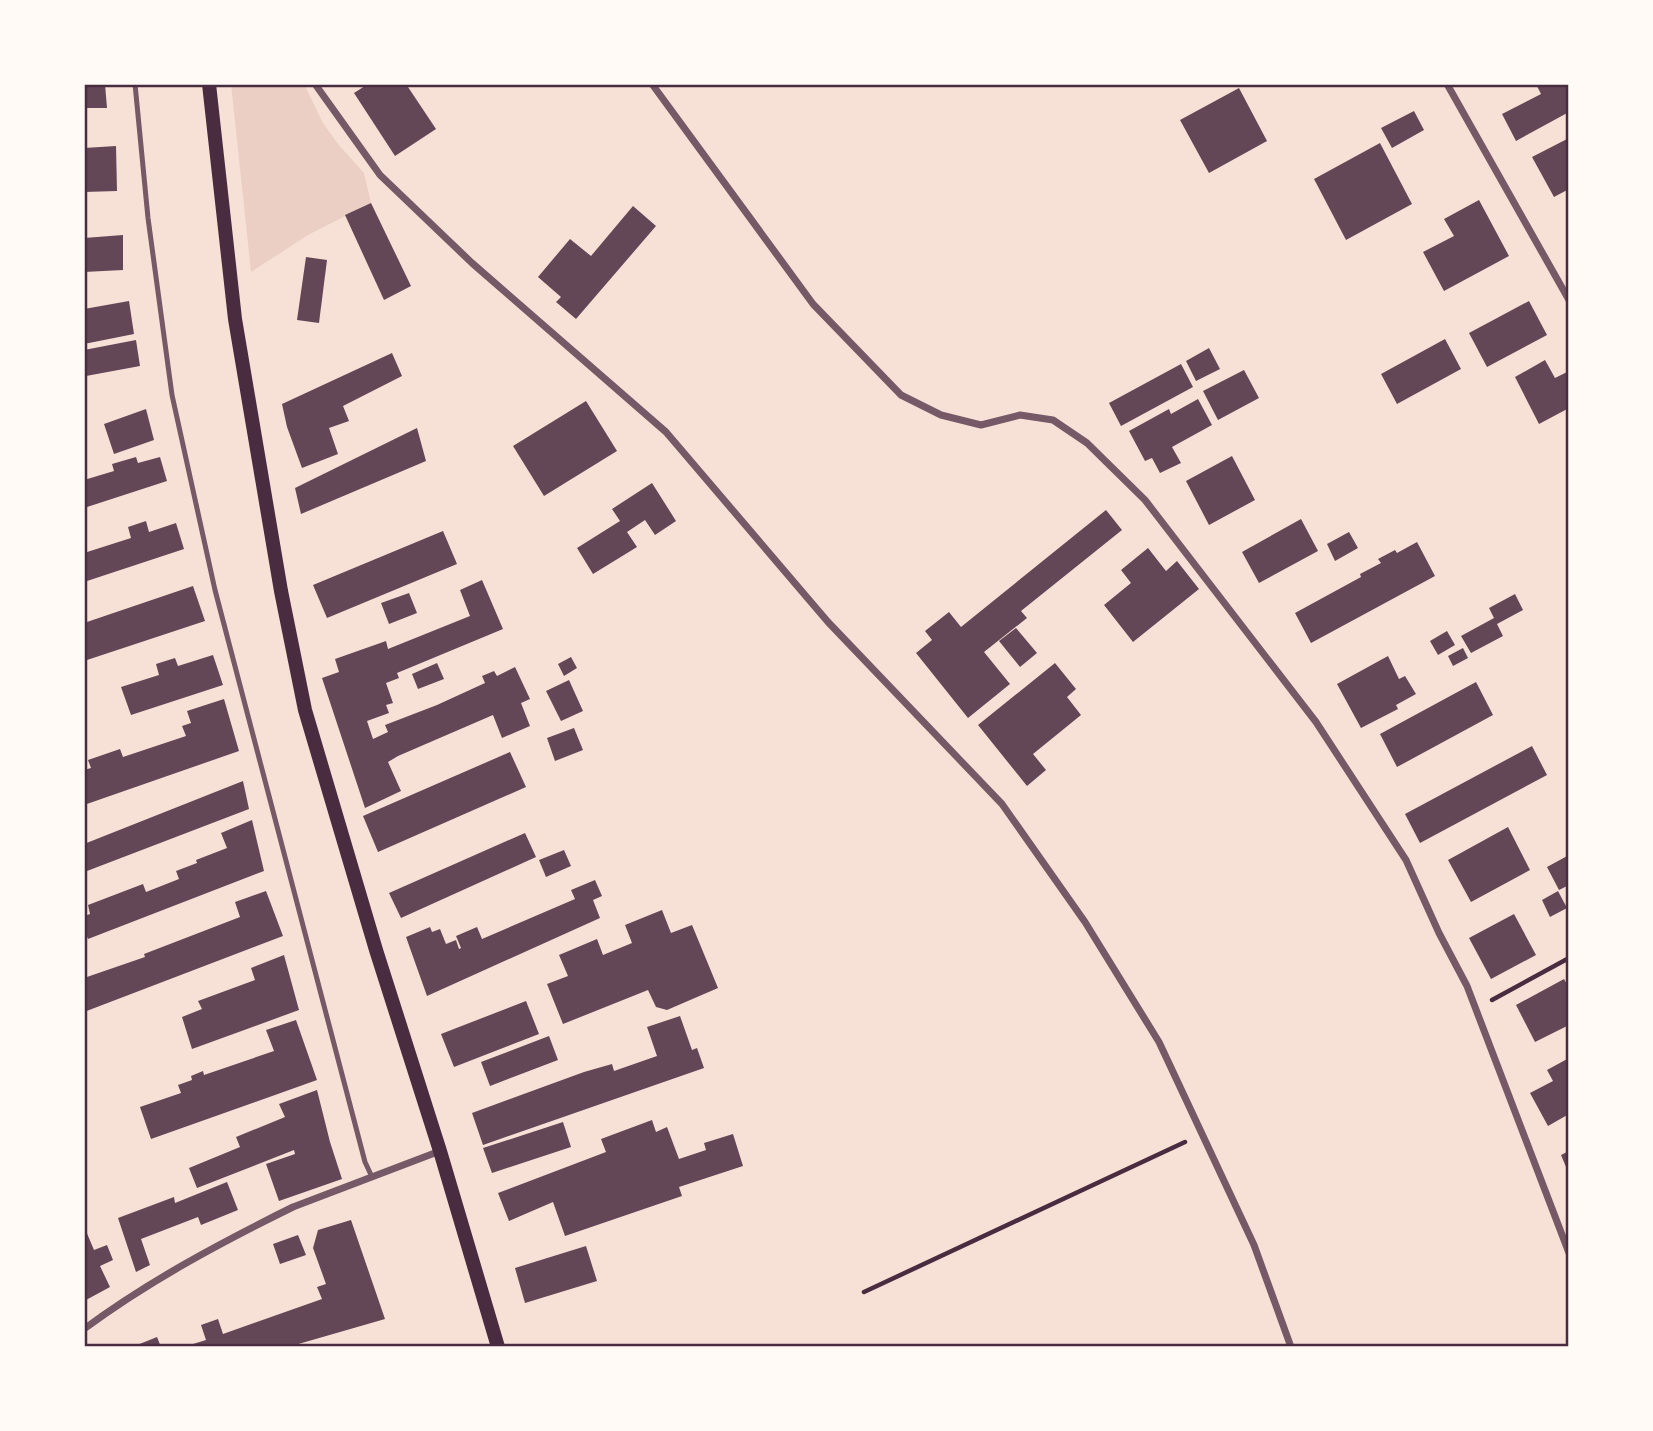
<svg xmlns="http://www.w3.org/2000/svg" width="1653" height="1431" viewBox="0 0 1653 1431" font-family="Arial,sans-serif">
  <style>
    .green { fill: #ebcfc5 }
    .building { fill: #644757 }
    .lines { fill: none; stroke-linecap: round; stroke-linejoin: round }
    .path { stroke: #4a2c40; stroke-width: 4.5 }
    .service { stroke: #755966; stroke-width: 5 }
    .minor { stroke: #755966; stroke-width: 7 }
    .secondary { stroke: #4a2c40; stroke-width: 14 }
    .neatline { fill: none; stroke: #4a2c40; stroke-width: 2.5 }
  </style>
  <rect width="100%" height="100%" fill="#f7e1d7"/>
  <!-- green -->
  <path class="green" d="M231 84H304L323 123 338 144 364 173 371 203 308 235 251 272Z"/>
  <!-- building -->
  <g class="building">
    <path d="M84 84H105L107 108H84Z"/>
    <path d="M368 84H406L436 129 395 156 354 93Z"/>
    <path d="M1536 84H1569V112L1516 141 1502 114 1541 94Z"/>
    <path d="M1239 88 1267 141 1209 173 1180 120Z"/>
    <path d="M1414 111 1424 130 1392 148 1381 128Z"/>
    <path d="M1569 138V189L1554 197 1532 157Z"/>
    <path d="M1380 143 1412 204 1346 240 1314 179Z"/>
    <path d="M116 146 117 191 84 192V148Z"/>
    <path d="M1479 200 1509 256 1444 291 1423 252 1454 236 1444 219Z"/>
    <path d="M371 203 411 286 384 300 345 215Z"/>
    <path d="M633 206 656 226 576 319 556 302 561 297 538 277 570 239 591 256Z"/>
    <path d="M123 235V270L84 272V238Z"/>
    <path d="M306 257 327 260 319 323 297 320Z"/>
    <path d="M129 301 134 334 84 344V309Z"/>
    <path d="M1529 301 1547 335 1487 367 1469 333Z"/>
    <path d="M1445 339 1461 369 1397 404 1381 374Z"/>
    <path d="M136 340 140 366 86 376 87 381 84 382V350Z"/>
    <path d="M1209 348 1220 369 1196 381 1186 361Z"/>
    <path d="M392 353 402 376 343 406 349 421 329 428 338 454 302 468 287 427 282 404Z"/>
    <path d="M1545 360 1555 378 1569 371V408L1539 424 1515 377Z"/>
    <path d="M1181 364 1193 387 1121 426 1109 403Z"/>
    <path d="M1244 370 1259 398 1218 420 1203 391Z"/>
    <path d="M1198 399 1212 425 1172 447 1181 463 1160 473 1152 458 1145 461 1129 431 1169 409 1171 414Z"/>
    <path d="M586 401 617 451 544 496 513 446Z"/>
    <path d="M146 409 154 440 114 454 104 424Z"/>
    <path d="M417 428 426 461 301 514 295 488Z"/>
    <path d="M1232 456 1255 500 1209 525 1186 481Z"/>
    <path d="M136 457 138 463 160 457 167 481 84 508V480L114 471 112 464Z"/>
    <path d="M652 483 676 521 655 535 645 520 627 532 637 547 593 574 577 548 620 521 612 509Z"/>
    <path d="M1106 510 1122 530 1021 611 1027 618 984 652 1010 684 968 718 916 653 932 640 925 631 949 612 961 627Z"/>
    <path d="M1301 519 1318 551 1259 583 1242 552Z"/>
    <path d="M146 521 149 532 176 523 184 549 84 582V553L131 538 128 527Z"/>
    <path d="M443 531 457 564 327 618 313 585Z"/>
    <path d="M1349 532 1358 548 1335 561 1327 544Z"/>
    <path d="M1417 542 1435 576 1311 643 1295 613 1361 577 1360 574 1381 563 1378 559 1395 550 1397 553Z"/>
    <path d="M1148 548 1166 571 1177 561 1199 589 1133 642 1104 605 1131 583 1121 570Z"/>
    <path d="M482 580 503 629 397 673 399 678 386 683 393 703 386 705 389 713 367 721 373 739 388 732 385 725 437 705 485 683 482 676 494 671 497 676 515 667 530 699 521 703 530 726 502 738 493 715 398 756 388 762 401 791 365 808 322 678 339 672 335 659 386 641 388 649 470 616 460 590Z"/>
    <path d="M193 586 205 621 84 661V623Z"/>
    <path d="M409 593 417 613 389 624 381 603Z"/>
    <path d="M1515 594 1523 610 1497 624 1503 636 1471 653 1461 636 1494 618 1489 608Z"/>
    <path d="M1016 628 1037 653 1020 667 999 641Z"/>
    <path d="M1447 631 1455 645 1438 655 1430 641Z"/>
    <path d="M1463 648 1468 658 1453 666 1448 656Z"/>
    <path d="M213 655 223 685 131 715 121 687 159 675 156 664 175 658 178 666Z"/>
    <path d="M1388 656 1399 679 1405 676 1416 694 1396 705 1398 709 1361 728 1337 684Z"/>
    <path d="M571 657 577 668 564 676 558 664Z"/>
    <path d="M437 663 444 679 418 689 412 674Z"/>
    <path d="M1055 663 1076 689 1067 697 1081 715 1033 754 1046 770 1027 786 978 725Z"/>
    <path d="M569 680 583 711 561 721 546 691Z"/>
    <path d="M1476 682 1493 715 1397 767 1380 734Z"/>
    <path d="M224 699 239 751 84 805V770L91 768 88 760 120 749 123 757 186 736 182 726 191 723 187 711Z"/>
    <path d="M574 728 583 750 555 761 547 738Z"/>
    <path d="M1532 746 1547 775 1420 843 1405 814Z"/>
    <path d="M510 752 526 787 378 852 363 816Z"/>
    <path d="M243 781 249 809 87 871 84 863V844Z"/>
    <path d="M252 820 264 871 88 939 84 929V916L90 914 88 905 143 884 146 892 179 879 176 871 197 863 196 860 227 848 221 833Z"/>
    <path d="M1508 827 1530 870 1471 902 1448 860Z"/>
    <path d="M525 833 536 857 401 918 389 893Z"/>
    <path d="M564 850 571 866 546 877 539 860Z"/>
    <path d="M1569 855V885L1559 890 1547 867Z"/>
    <path d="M595 880 602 896 593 900 600 918 427 996 406 937 430 927 432 932 440 929 446 944 456 940 459 949 461 948 456 936 477 927 482 939 575 899 571 890Z"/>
    <path d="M266 891 283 936 84 1012V978L145 957 144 954 240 917 235 902Z"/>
    <path d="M1558 891 1567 908 1550 917 1542 900Z"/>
    <path d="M662 910 671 933 692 925 718 988 667 1010 656 1007 648 990 563 1024 547 984 568 976 559 955 597 939 603 955 632 943 625 925Z"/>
    <path d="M1514 914 1536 955 1491 979 1469 938Z"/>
    <path d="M284 955 299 1010 192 1049 182 1017 202 1009 198 1001 255 980 251 968Z"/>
    <path d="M1564 979 1569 988V1025L1535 1042 1516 1005Z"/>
    <path d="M526 1001 539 1034 454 1067 441 1034Z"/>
    <path d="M680 1016 692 1050 697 1048 704 1068 483 1145 472 1113 584 1072 612 1064 614 1071 657 1056 647 1027Z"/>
    <path d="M296 1020 317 1080 151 1139 140 1107 181 1093 178 1085 192 1080 191 1076 203 1071 204 1075 274 1051 266 1030Z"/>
    <path d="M549 1036 558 1060 490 1086 481 1062Z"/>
    <path d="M1569 1058V1114L1548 1126 1530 1093 1553 1081 1547 1070Z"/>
    <path d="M317 1090 330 1142 342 1179 279 1201 266 1164 295 1154 294 1150 197 1188 189 1168 240 1147 236 1137 285 1117 279 1104Z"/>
    <path d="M652 1120 656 1132 667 1127 679 1159 706 1150 704 1143 733 1134 743 1166 679 1187 682 1196 565 1236 553 1202 509 1221 498 1193 606 1152 601 1139Z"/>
    <path d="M563 1122 571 1147 492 1173 483 1148Z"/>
    <path d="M1569 1151V1174L1561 1155Z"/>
    <path d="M227 1182 238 1210 201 1225 198 1217 141 1239 150 1265 136 1272 118 1218 174 1197 175 1203Z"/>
    <path d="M351 1220 385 1319 288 1347H195L193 1344 206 1340 201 1325 218 1319 223 1334 322 1299 317 1287 326 1284 313 1248 318 1230Z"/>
    <path d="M86 1231 94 1250 107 1245 113 1260 100 1266 110 1287 86 1300 84 1295V1232Z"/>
    <path d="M298 1235 306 1255 280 1264 273 1244Z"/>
    <path d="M586 1246 597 1281 525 1303 515 1268Z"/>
    <path d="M157 1337 161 1347H132Z"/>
  </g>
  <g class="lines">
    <!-- path -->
    <g class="path">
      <path d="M1492 1000 1569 958"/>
      <path d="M864 1292 1185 1142"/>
    </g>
    <!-- service -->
    <path class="service" d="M135 84 148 218 172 395 215 590 365 1162 372 1177"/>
    <!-- minor -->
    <g class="minor">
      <path d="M315 84 380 175 472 263 666 432 828 622 1002 804 1085 922 1159 1042 1254 1245 1291 1347"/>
      <path d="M652 84 813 304 901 395 941 415 981 425 1020 415 1053 420 1087 443 1145 500 1316 722 1406 860 1439 933 1467 986 1569 1253"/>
      <path d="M1447 84 1569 300"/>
      <path d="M84 1329C149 1281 220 1243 293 1207L440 1151"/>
    </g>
    <!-- secondary -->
    <path class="secondary" d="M209 84 235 319 281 591 305 710 376 950 440 1151 498 1347"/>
  </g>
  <!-- border -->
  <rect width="1653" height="1431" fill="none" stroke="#fffaf5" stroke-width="172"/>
  <rect x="86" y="86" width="1481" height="1259" class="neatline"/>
</svg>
